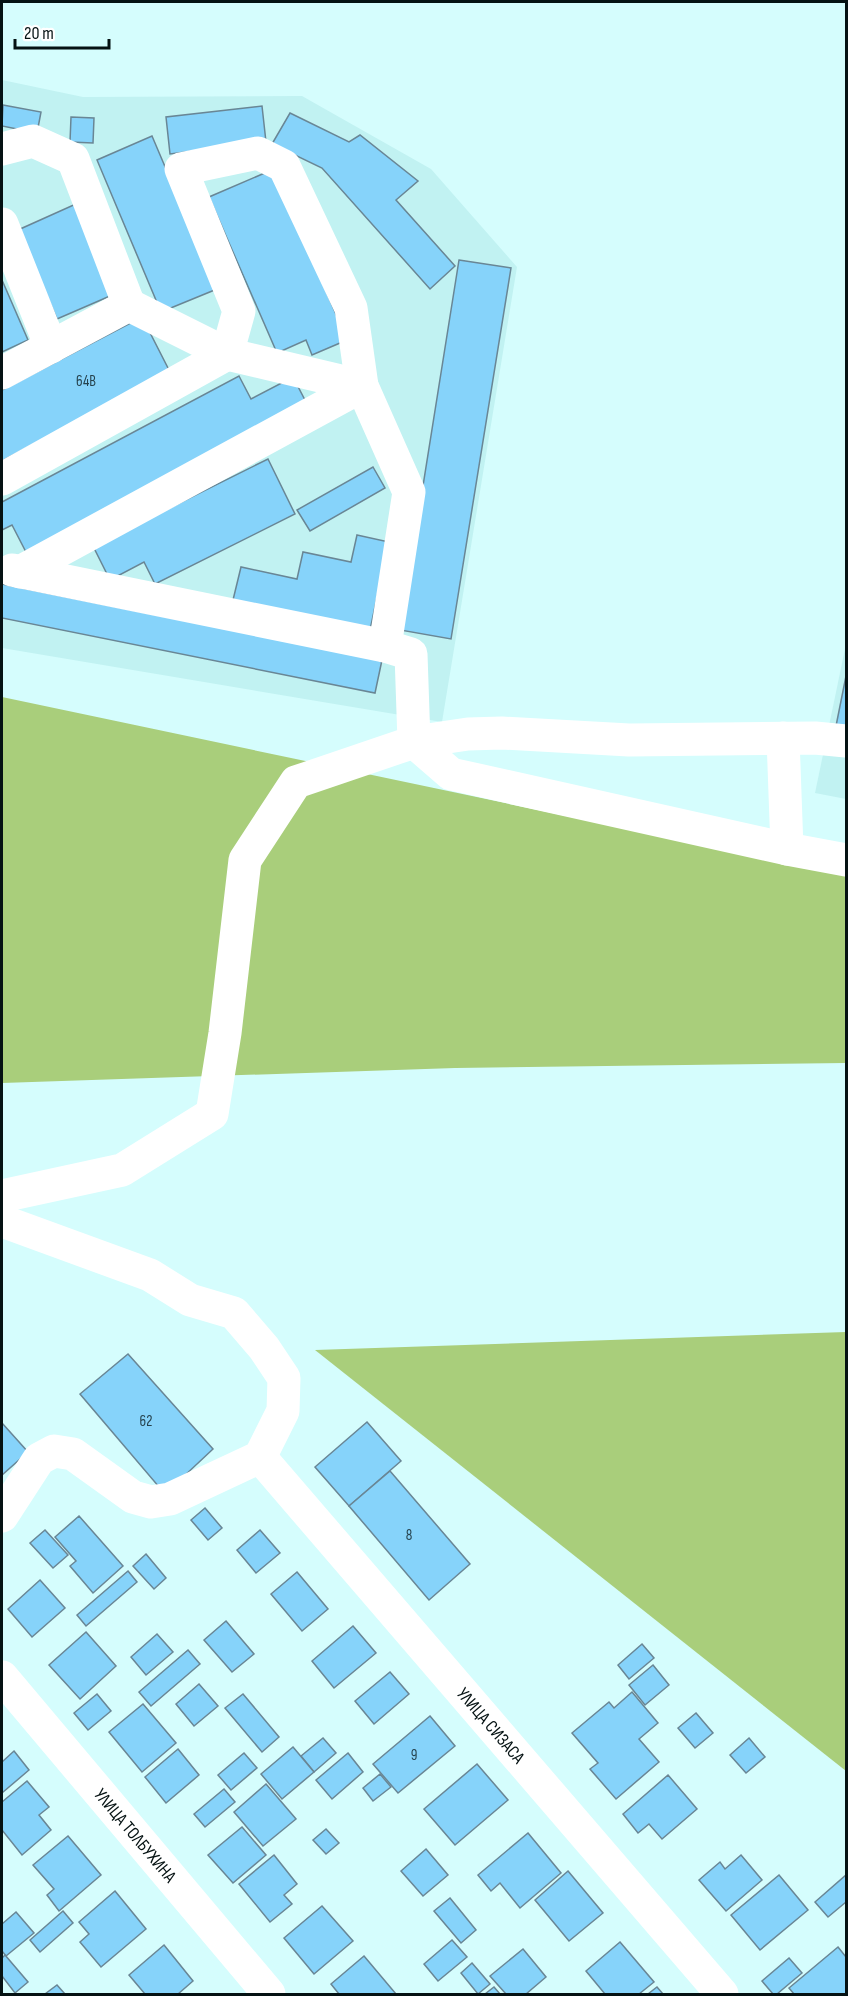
<svg xmlns="http://www.w3.org/2000/svg" width="848" height="1996" viewBox="0 0 848 1996" font-family="'Sofia Sans Condensed',sans-serif">
  <style>
    .built { fill: #c1f2f2 }
    .forest { fill: #a9ce7b }
    .building { fill: #86d3fa; stroke: #698695; stroke-width: 1.5 }
    .lines { fill: none; stroke-linecap: round; stroke-linejoin: round }
    .minor { stroke: #fff; stroke-width: 33 }
    .labels { text-anchor: middle; dominant-baseline: central; stroke-width: 4.5; stroke-linejoin: round; paint-order: stroke }
    .number-label { font-size: 15px; fill: #25424d }
    .street-label { font-size: 18px; fill: #051213; stroke: #fff }
  </style>
  <rect width="100%" height="100%" fill="#d5fdfd"/>
  <!-- built -->
  <g class="built">
    <path d="M2 80 83 97 302 96 431 169 517 267 442 722 2 648Z"/>
    <path d="M846 644V799L815 793Z"/>
  </g>
  <!-- forest -->
  <g class="forest">
    <path d="M2 697 794 864 846 873V1063L455 1068 2 1083Z"/>
    <path d="M846 1332V1771L315 1350Z"/>
  </g>
  <!-- building -->
  <g class="building">
    <path d="M3 105 41 112 37 133 2 126Z"/>
    <path d="M262 106 266 142 170 154 166 117Z"/>
    <path d="M290 113 349 142 360 135 418 181 396 200 455 266 430 289 322 168 272 144Z"/>
    <path d="M71 117 94 118 93 143 70 142Z"/>
    <path d="M152 136 217 289 161 312 97 160Z"/>
    <path d="M274 169 347 340 312 355 306 340 277 353 209 197Z"/>
    <path d="M78 203 117 293 57 319 18 230Z"/>
    <path d="M459 260 511 268 451 639 400 630Z"/>
    <path d="M2 280 28 340 2 352Z"/>
    <path d="M142 317 170 372 2 461V390Z"/>
    <path d="M239 376 251 399 293 377 307 404 27 554 12 525 2 530V502Z"/>
    <path d="M268 459 295 514 155 584 144 562 110 580 93 546Z"/>
    <path d="M373 467 385 488 310 531 297 510Z"/>
    <path d="M357 535 389 542 370 630 233 600 241 567 297 579 303 552 351 562Z"/>
    <path d="M2 584 382 660 375 693 2 618Z"/>
    <path d="M846 676V728L836 726Z"/>
    <path d="M128 1354 213 1449 165 1494 80 1394Z"/>
    <path d="M367 1422 401 1461 349 1506 315 1467Z"/>
    <path d="M2 1423 28 1452 2 1475Z"/>
    <path d="M390 1471 470 1564 429 1600 349 1506Z"/>
    <path d="M205 1508 222 1528 208 1540 191 1520Z"/>
    <path d="M79 1516 123 1566 93 1593 70 1566 76 1561 55 1537Z"/>
    <path d="M45 1530 68 1555 53 1568 30 1543Z"/>
    <path d="M260 1530 280 1553 256 1573 237 1550Z"/>
    <path d="M146 1554 166 1578 154 1589 133 1566Z"/>
    <path d="M128 1571 137 1582 86 1626 77 1615Z"/>
    <path d="M297 1572 328 1609 302 1631 271 1594Z"/>
    <path d="M40 1580 65 1608 32 1637 8 1609Z"/>
    <path d="M226 1621 254 1654 232 1672 204 1640Z"/>
    <path d="M353 1626 376 1653 334 1688 312 1661Z"/>
    <path d="M86 1632 116 1666 80 1699 49 1665Z"/>
    <path d="M157 1634 173 1652 146 1675 131 1657Z"/>
    <path d="M642 1644 654 1658 629 1679 618 1665Z"/>
    <path d="M188 1650 200 1664 151 1706 139 1692Z"/>
    <path d="M653 1665 669 1685 645 1705 629 1685Z"/>
    <path d="M390 1672 409 1694 374 1724 355 1701Z"/>
    <path d="M199 1684 218 1706 194 1726 176 1704Z"/>
    <path d="M632 1692 658 1723 639 1739 659 1762 616 1799 590 1769 598 1763 572 1733 609 1702 614 1708Z"/>
    <path d="M97 1694 111 1711 88 1730 74 1713Z"/>
    <path d="M243 1694 279 1737 262 1752 225 1708Z"/>
    <path d="M143 1704 176 1743 142 1772 109 1732Z"/>
    <path d="M696 1713 713 1733 695 1748 678 1728Z"/>
    <path d="M430 1716 455 1746 398 1793 373 1764Z"/>
    <path d="M323 1738 336 1753 314 1772 301 1756Z"/>
    <path d="M749 1738 765 1757 746 1773 730 1755Z"/>
    <path d="M293 1747 314 1772 282 1799 261 1774Z"/>
    <path d="M178 1749 199 1775 166 1803 145 1777Z"/>
    <path d="M14 1751 29 1770 2 1793V1762Z"/>
    <path d="M244 1753 257 1768 231 1790 218 1775Z"/>
    <path d="M348 1753 363 1772 332 1799 316 1780Z"/>
    <path d="M477 1764 508 1800 455 1845 424 1809Z"/>
    <path d="M380 1774 391 1787 373 1801 363 1788Z"/>
    <path d="M668 1775 697 1809 662 1839 649 1824 638 1833 623 1814Z"/>
    <path d="M27 1781 49 1807 39 1815 51 1830 22 1855 2 1830V1802Z"/>
    <path d="M266 1784 296 1819 263 1846 234 1812Z"/>
    <path d="M224 1789 235 1802 205 1827 194 1814Z"/>
    <path d="M242 1827 266 1855 233 1883 208 1855Z"/>
    <path d="M326 1829 339 1843 326 1854 313 1840Z"/>
    <path d="M528 1833 561 1873 520 1908 500 1883 491 1891 478 1875Z"/>
    <path d="M68 1836 101 1875 59 1911 47 1895 54 1889 33 1865Z"/>
    <path d="M426 1849 448 1875 423 1896 401 1871Z"/>
    <path d="M274 1855 297 1884 284 1895 292 1904 270 1922 239 1884Z"/>
    <path d="M741 1855 762 1880 726 1911 699 1880 720 1862 725 1869Z"/>
    <path d="M568 1871 603 1913 569 1941 535 1900Z"/>
    <path d="M779 1875 808 1910 760 1950 731 1915Z"/>
    <path d="M846 1875V1902L828 1917 815 1902Z"/>
    <path d="M115 1891 146 1929 101 1967 80 1942 89 1934 79 1922Z"/>
    <path d="M450 1898 476 1930 461 1943 434 1911Z"/>
    <path d="M322 1906 353 1941 314 1974 284 1938Z"/>
    <path d="M63 1911 73 1923 40 1952 30 1940Z"/>
    <path d="M16 1912 34 1933 6 1956 2 1951V1924Z"/>
    <path d="M452 1940 467 1957 438 1981 424 1964Z"/>
    <path d="M620 1942 654 1982 639 1994H605L586 1971Z"/>
    <path d="M164 1945 193 1981 178 1994H145L129 1975Z"/>
    <path d="M838 1947 846 1957V1994H794L789 1988Z"/>
    <path d="M523 1949 546 1977 526 1994H506L490 1976Z"/>
    <path d="M5 1955 28 1982 15 1993 2 1976V1958Z"/>
    <path d="M364 1956 396 1994H339L331 1984Z"/>
    <path d="M789 1958 802 1973 777 1994H773L762 1981Z"/>
    <path d="M472 1963 490 1984 478 1994 461 1973Z"/>
    <path d="M57 1985 65 1994H45Z"/>
    <path d="M494 1987 500 1994H485Z"/>
    <path d="M657 1987 663 1994H648Z"/>
  </g>
  <g class="lines">
    <!-- minor -->
    <g class="minor">
      <path d="M2 149 33 141 73 159 129 305"/>
      <path d="M2 224 51 347"/>
      <path d="M2 373 129 305 227 354 362 386 409 492 385 646"/>
      <path d="M2 479 227 354 239 311 181 169 258 153 284 166 351 308 362 386 20 572"/>
      <path d="M12 570 385 646 411 654 414 742 451 774 787 849 846 860"/>
      <path d="M783 738 787 849"/>
      <path d="M2 1196 122 1170 212 1114 225 1033 245 860 296 782 414 742 468 734 502 733 629 740 815 738 846 741"/>
      <path d="M2 1221 150 1275 190 1300 234 1313 264 1348 284 1378 283 1411 260 1457 170 1499 151 1502 133 1497 73 1454 54 1451 39 1459 2 1516"/>
      <path id="s1" d="M260 1457 722 1994"/>
      <path id="s2" d="M2 1677 269 1994"/>
    </g>
  </g>
  <g class="labels">
    <!-- number labels -->
    <g class="number-label">
      <text x="86" y="381">64В</text>
      <text x="146" y="1421">62</text>
      <text x="409" y="1535">8</text>
      <text x="414" y="1755">9</text>
    </g>
    <!-- street labels -->
    <g class="street-label">
      <text stroke="none"><textPath href="#s1" startOffset="354">УЛИЦА СИЗАСА</textPath></text>
      <text stroke="none"><textPath href="#s2" startOffset="207">УЛИЦА ТОЛБУХИНА</textPath></text>
    </g>
  </g>
  <!-- border -->
  <rect width="848" height="1996" fill="none" stroke="#051213" stroke-width="6"/>
  <!-- scale -->
  <path d="M15 39v9h94v-9" fill="none" stroke="#051213" stroke-width="3"/>
  <text x="24" y="39" font-size="18" fill="#051213" stroke="#ffffff" stroke-width="4.5" paint-order="stroke">20 m</text>
</svg>
